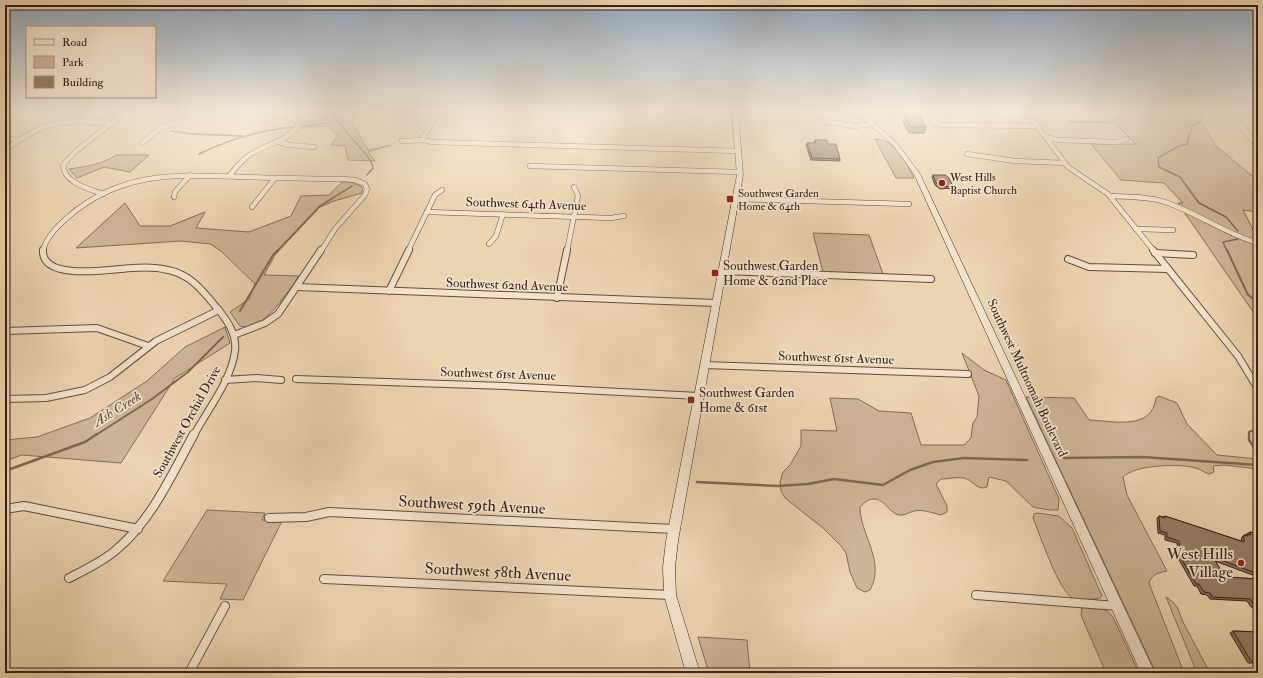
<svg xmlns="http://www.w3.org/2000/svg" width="1263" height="678" viewBox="0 0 1263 678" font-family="'IM FELL Double Pica',serif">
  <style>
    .green { fill: #ceb596; stroke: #826a56 }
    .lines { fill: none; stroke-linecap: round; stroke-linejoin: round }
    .stream-far2 { stroke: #7e6754; stroke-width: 1.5 }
    .stream-far1 { stroke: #7e6754; stroke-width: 2 }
    .stream { stroke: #7e6754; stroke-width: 2.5 }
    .street-far2-casing { stroke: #634d3d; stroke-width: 5.5 }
    .street-far1-casing { stroke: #634d3d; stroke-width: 8 }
    .street-casing { stroke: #634d3d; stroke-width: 10 }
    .secondary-casing { stroke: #352017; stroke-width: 1 }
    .street-far2 { stroke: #f3e3cc; stroke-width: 4.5 }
    .street-far1 { stroke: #f3e3cc; stroke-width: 6 }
    .street { stroke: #f3e3cc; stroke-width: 8 }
    .secondary { fill: #f3e3cc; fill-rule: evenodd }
    .wall { fill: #806c59; stroke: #352017 }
    .building { fill: #957e67; stroke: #352017 }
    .poi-dot { fill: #8f2418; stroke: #f3e3cc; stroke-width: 1.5 }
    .labels { text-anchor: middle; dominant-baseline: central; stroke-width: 3.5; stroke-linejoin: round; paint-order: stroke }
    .far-poi-label { font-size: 11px; fill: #352017; stroke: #f3e3cc; text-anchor: start }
    .street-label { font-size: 13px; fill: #352017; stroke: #f3e3cc }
    .poi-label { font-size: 13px; fill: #352017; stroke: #f3e3cc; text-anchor: start }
    .water-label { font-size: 14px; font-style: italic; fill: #5f4a3a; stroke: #f3e3cc }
    .near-street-label { font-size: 16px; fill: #352017; stroke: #f3e3cc }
    .near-poi-label { font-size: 16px; fill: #352017; stroke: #f3e3cc; text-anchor: end }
  </style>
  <rect width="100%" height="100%" fill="#edd4b0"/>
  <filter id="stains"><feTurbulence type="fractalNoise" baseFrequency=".005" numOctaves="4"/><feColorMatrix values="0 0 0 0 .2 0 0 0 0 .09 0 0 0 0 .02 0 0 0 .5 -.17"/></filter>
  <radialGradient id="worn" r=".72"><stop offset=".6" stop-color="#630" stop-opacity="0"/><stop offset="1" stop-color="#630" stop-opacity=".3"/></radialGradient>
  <!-- green -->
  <g class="green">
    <path d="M325 111H360L352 122 368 150 391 145 368 152 375 161 348 160 345 146 331 145 338 135 327 126 303 127 304 122 328 118Z"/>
    <path d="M1131 111H1195L1216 146 1258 181V212L1243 210 1258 239V319L1178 203H1183L1164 183 1121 180 1091 144H1136L1115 123 1070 122 1068 121 1106 122 1133 113Z"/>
    <path d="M875 139C895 139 906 162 914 178H896Z"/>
    <path d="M116 155H149L130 172 104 167 77 178 69 169C84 167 104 164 116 155Z"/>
    <path d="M342 182H351L362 187V193L334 201 320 207 275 255 264 275 299 276C289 290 262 334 240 326L230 312 249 299 255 284 222 252 211 244 181 241 76 248 125 203 140 226H170L205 212 196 228 249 232 291 216 301 196 329 195Z"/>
    <path d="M813 233 869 235 883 274 823 272Z"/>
    <path d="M225 327 230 343 175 378 121 463 22 455 5 461V440L37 437 90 418 147 381 185 347Z"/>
    <path d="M962 353 984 370 1006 380 1059 499 1058 510H1049L1033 507 1006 481 989 477 987 487C978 491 974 482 967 479 960 476 948 479 941 479L936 484 947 506V512L941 515C933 513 922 509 914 511 907 513 903 517 896 514 888 510 883 498 873 499 868 499 863 504 860 507 860 535 886 561 870 590L865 592 857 588 850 572 846 553 841 546 823 528 785 498 781 491 780 482 783 472 790 465 801 446V430L837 431 830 398 858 399 879 411 911 413 921 445H964L971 438 973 423 977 417 979 396Z"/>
    <path d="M1159 396 1177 403 1187 424 1217 455 1258 459V469L1224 465 1213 466 1214 472 1209 474C1203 472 1199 468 1192 467 1175 464 1135 465 1123 477L1127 495 1167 571C1158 573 1152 574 1149 583L1184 673H1156L1026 397 1074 398 1089 420C1113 421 1152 431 1156 398Z"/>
    <path d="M207 510 265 513 262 520 282 521 243 600 220 599 227 584 163 581Z"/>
    <path d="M1037 513 1059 516 1072 528 1102 596 1100 598C1093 600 1079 601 1072 598 1058 589 1040 535 1033 518L1034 514Z"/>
    <path d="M1166 597 1174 603 1178 609 1183 622 1210 673H1197Z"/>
    <path d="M1088 606C1100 608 1107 608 1114 619L1139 673H1106L1081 615 1082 607Z"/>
    <path d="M698 637 747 640 750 673H709Z"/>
  </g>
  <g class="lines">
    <!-- stream-far2 -->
    <g class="stream-far2">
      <path d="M334 111C341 133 371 153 373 168L367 175"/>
      <path d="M1199 111 1203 120 1192 126 1187 144 1177 147 1158 158 1159 167 1180 177 1199 203 1226 217 1238 231"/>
      <path d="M171 131 193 134 243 136"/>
      <path d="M199 154C226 141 254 132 284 128 302 126 320 126 338 120"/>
      <path d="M277 251 320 206 352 186"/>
      <path d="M1227 251 1223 242 1238 239"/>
    </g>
    <!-- stream-far1 -->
    <g class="stream-far1">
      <path d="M1227 250 1248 295 1258 302"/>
      <path d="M240 311 273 255 278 250"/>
      <path d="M96 435 152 399 188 372 223 337"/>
      <path d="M1249 435V432L1258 429"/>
    </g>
    <!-- stream -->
    <g class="stream">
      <path d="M1249 434V440L1256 450"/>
      <path d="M1064 458 1143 457 1258 465"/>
      <path d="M5 471 85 442 97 434"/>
      <path d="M697 482 778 486 808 484 834 479 883 485 910 470 933 462 964 458 1027 460"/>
    </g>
    <!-- street-far2 casing -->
    <g class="street-far2-casing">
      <g id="street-far2">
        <path d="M183 111 187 118"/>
        <path d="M1026 111 1068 167 1108 194 1154 251"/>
        <path d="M1228 111 1258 146"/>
        <path d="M908 113 928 114 935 123 940 125 1037 126"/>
        <path d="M5 114 9 111"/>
        <path d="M822 121 854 126 873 124"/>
        <path d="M253 122 290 112"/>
        <path d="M1046 137 1057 140 1117 142 1126 139"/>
        <path d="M5 138 20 140"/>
        <path d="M424 140 423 137 439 111"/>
        <path d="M402 141 424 140 432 142 739 151"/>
        <path d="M279 142 289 145 314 147"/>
        <path d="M142 143 159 129 211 111"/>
        <path d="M5 150C47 119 62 120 112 123"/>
        <path d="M967 154 1015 161 1065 163"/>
        <path d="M530 166 740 172"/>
        <path d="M229 176C235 169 241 161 248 156 265 144 286 142 299 126L289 111"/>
        <path d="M103 194C89 189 64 183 63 165L76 151 127 111"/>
        <path d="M1110 196C1128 197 1147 196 1165 202 1198 213 1225 234 1258 243"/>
        <path d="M174 197 175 192 190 175"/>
        <path d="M735 199 909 204"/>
        <path d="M252 207 275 178"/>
        <path d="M427 212 611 218 624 216"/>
        <path d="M1136 229 1173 230"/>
        <path d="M489 244 496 236 503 214"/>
        <path d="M43 251C46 237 58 226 68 217 122 170 177 175 244 177 277 178 311 179 344 179L355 180 365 184 367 189 365 195 335 229 321 251"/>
        <path d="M408 251 435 195 442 190"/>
        <path d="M567 251 578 196 574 187"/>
      </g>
    </g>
    <!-- street-far1 casing -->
    <g class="street-far1-casing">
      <g id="street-far1">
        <path d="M43 250C41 282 113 269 132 268 144 267 156 267 168 270 190 274 203 291 217 308 227 320 237 334 235 351 231 381 208 409 194 435"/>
        <path d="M1153 250 1238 356 1258 389"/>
        <path d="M1155 253 1193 255"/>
        <path d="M1068 259 1089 267 1168 269"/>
        <path d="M722 271 931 279"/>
        <path d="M297 287 716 303"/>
        <path d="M389 291 409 250"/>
        <path d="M557 298 567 250"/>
        <path d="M5 331 97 328 148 346"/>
        <path d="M234 335 265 323 278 314 321 250"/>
        <path d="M704 365 968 374"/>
        <path d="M296 379 505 386 699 396"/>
        <path d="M225 380 257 378 281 380"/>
        <path d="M5 399 46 398 85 390 110 377 156 341 219 310"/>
      </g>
    </g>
    <!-- street casing -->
    <g class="street-casing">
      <g id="street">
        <path d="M5 509 24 506 138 529"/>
        <path d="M269 518 306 517 329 512 674 529"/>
        <path d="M69 578C85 570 102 562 116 550 152 520 172 474 194 434"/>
        <path d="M324 579 670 595"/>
        <path d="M976 595 1117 606"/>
        <path d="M189 673 225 606"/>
      </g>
    </g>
    <!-- secondary casing -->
    <g class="secondary-casing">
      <g id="secondary">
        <path d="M732 111H738L743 175 678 541 675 567 676 595 700 673H686L664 595 663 567 666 541 737 175Z"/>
        <path d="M854 111H861L897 143 920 174 1155 673H1141L914 174 893 145Z"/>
      </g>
    </g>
    <!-- street-far2 -->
    <use href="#street-far2" class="street-far2"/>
    <!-- street-far1 -->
    <use href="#street-far1" class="street-far1"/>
    <!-- street -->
    <use href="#street" class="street"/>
    <!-- secondary -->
    <use href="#secondary" class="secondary"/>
  </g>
  <!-- wall -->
  <g class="wall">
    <path d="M905 116 926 127 924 133H909L903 122Z"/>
    <path d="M815 140 828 144 840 159V161L811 160 806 145 807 143H814Z"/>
    <path d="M933 175 953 186 952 188 940 189 935 185 932 177Z"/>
    <path d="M1159 516 1164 517 1165 516 1241 541 1242 537 1244 535H1245L1250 532 1258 534V577L1215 561 1225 577 1258 579V608L1251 607 1247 601 1210 599 1207 595 1201 594 1197 586H1194L1178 558 1177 543 1165 540V535L1158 533 1157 518Z"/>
    <path d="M1233 631 1258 632V663H1248L1230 633Z"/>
  </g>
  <!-- building -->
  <g class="building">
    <path d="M905 116H920L926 127H911Z"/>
    <path d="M815 140H827L828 144H836L840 159 812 158 807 143H816Z"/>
    <path d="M933 175H945L948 177 953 186 941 187 936 183Z"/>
    <path d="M1159 516 1165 518V516L1244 542V535L1248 536V534L1251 535 1250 532 1258 534V574L1213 557 1225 577 1258 579V606L1254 605 1250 599 1212 597 1210 593 1204 592 1199 584H1196L1180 556 1179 541 1167 537V533L1160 531Z"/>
    <path d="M1233 631 1258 632V661H1251Z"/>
  </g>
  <!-- sky -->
  <linearGradient id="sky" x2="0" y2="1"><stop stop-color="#91a8bd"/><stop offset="0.54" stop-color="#f7ecdb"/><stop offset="1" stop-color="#f7ecdb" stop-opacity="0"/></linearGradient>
  <rect width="1263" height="206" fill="url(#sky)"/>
  <!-- markers -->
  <g class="poi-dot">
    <circle cx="942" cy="183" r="4"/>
    <rect x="726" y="195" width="8" height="8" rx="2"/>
    <rect x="711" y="269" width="8" height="8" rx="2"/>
    <rect x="687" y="396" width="8" height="8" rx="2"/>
    <circle cx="1241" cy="563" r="4"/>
  </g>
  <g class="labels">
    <!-- far-poi labels -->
    <g class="far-poi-label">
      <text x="950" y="177">West Hills<tspan x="950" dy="13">Baptist Church</tspan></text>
      <text x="738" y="193">Southwest Garden<tspan x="738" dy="13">Home &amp; 64th</tspan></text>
    </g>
    <!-- street labels -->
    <g class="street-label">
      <text transform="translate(526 204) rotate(2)">Southwest 64th Avenue</text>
      <text transform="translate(507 285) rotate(2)">Southwest 62nd Avenue</text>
      <text transform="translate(836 358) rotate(2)">Southwest 61st Avenue</text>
      <text transform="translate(498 374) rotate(2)">Southwest 61st Avenue</text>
      <text transform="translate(1027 378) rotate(65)">Southwest Multnomah Boulevard</text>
      <text transform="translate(187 422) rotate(-61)">Southwest Orchid Drive</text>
    </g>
    <!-- poi labels -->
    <g class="poi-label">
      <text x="723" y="266">Southwest Garden<tspan x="723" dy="15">Home &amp; 62nd Place</tspan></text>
      <text x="699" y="393">Southwest Garden<tspan x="699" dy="15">Home &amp; 61st</tspan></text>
    </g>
    <!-- water labels -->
    <g class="water-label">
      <text transform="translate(117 409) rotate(-32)">Ash Creek</text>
    </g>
    <!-- near-street labels -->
    <g class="near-street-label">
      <text transform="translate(472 505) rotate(3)">Southwest 59th Avenue</text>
      <text transform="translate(498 572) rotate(3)">Southwest 58th Avenue</text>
    </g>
    <!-- near-poi labels -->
    <g class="near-poi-label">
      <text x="1233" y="554">West Hills<tspan x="1233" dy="18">Village</tspan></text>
    </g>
  </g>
  <!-- margin -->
  <rect width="1263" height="678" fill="none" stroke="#edd4b0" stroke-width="20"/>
  <rect x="6" y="6" width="1251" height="666" fill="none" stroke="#352017" stroke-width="2"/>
  <rect x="10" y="10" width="1243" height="658" fill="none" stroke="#352017"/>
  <!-- legend -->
  <rect x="26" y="26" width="130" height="72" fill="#f3e3cc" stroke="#a79584"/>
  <rect x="34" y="39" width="20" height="6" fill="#f3e3cc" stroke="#a79584"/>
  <text x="62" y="46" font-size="12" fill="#352017">Road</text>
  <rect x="34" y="56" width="20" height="12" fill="#ceb596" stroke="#a79584"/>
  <text x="62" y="66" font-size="12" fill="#352017">Park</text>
  <rect x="34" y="76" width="20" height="12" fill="#957e67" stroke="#a79584"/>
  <text x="62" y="86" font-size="12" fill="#352017">Building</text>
  <rect width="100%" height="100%" filter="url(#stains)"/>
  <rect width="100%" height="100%" fill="url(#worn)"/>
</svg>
